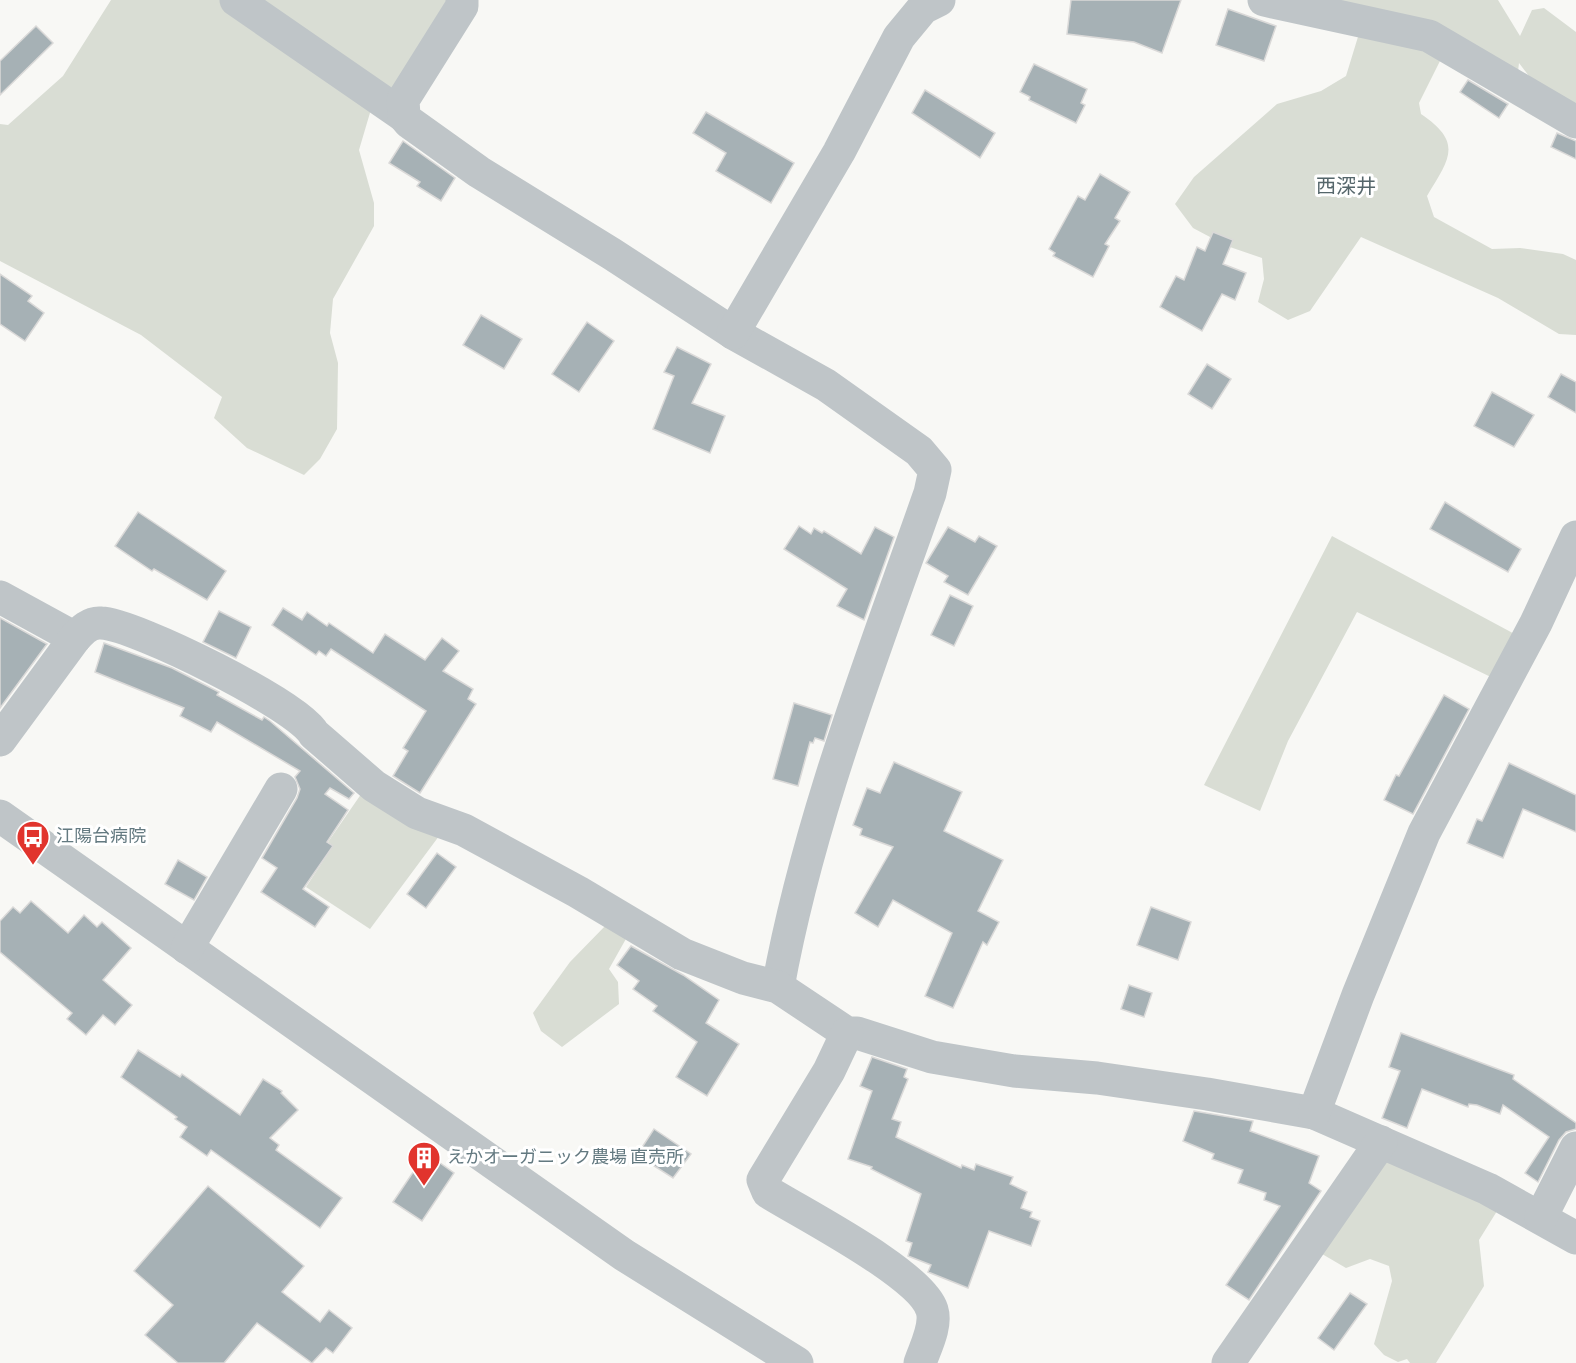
<svg xmlns="http://www.w3.org/2000/svg" width="1576" height="1363" viewBox="0 0 1576 1363" font-family="'Alegreya Sans','Noto Sans JP',sans-serif">
  <style>
    .green { fill: #d9ddd4 }
    .building { fill: #a6b1b5; stroke: #dad9d8; stroke-width: 1.5 }
    .lines { fill: none; stroke-linecap: round; stroke-linejoin: round }
    .minor { stroke: #bfc5c8; stroke-width: 33 }
    .labels { text-anchor: middle; dominant-baseline: central; stroke-width: 6; stroke-linejoin: round; paint-order: stroke }
    .poi-label { font-size: 18px; fill: #637980; stroke: #fff; text-anchor: start }
    .neighbourhood-label { font-size: 20px; fill: #55666b; stroke: #fff }
  </style>
  <rect width="100%" height="100%" fill="#f8f8f5"/>
  <!-- green -->
  <g class="green">
    <path d="M111 0H220L372 106 359 150 374 203V226L333 299 330 333 338 363 337 429 320 459 304 475 247 448 214 418 222 397 141 335 0 261V124L8 125 63 76Z"/>
    <path d="M252 0H456L397 95Z"/>
    <path d="M1290 0H1498L1520 36 1532 10 1544 8 1576 32V112L1532 80 1519 63 1517 80Z"/>
    <path d="M1361 27 1416 39 1441 59 1419 103 1421 114C1464 143 1449 159 1427 196L1434 217 1492 249 1520 248 1563 254 1576 260V335L1559 334 1498 298 1361 237 1310 311 1288 320 1258 302 1264 279 1262 258 1227 246 1193 228 1175 204 1194 177 1277 104 1321 91 1346 76Z"/>
    <path d="M1332 536 1522 638 1499 681 1357 612 1288 741 1260 811 1204 785Z"/>
    <path d="M366 787 442 832 370 929 306 887 333 846 328 842Z"/>
    <path d="M608 923 627 937 609 969 618 982 619 1004 562 1047 541 1031 533 1013 570 962Z"/>
    <path d="M1380 1158 1502 1203 1479 1240 1484 1286 1436 1363H1410L1407 1359 1398 1362 1384 1355 1374 1344 1392 1281 1389 1266 1370 1259 1346 1268 1317 1251Z"/>
  </g>
  <!-- building -->
  <g class="building">
    <path d="M1071 0H1181L1162 53 1134 42 1067 34Z"/>
    <path d="M1228 9 1276 26 1264 61 1216 45Z"/>
    <path d="M36 26 53 43 0 95V61Z"/>
    <path d="M1034 64 1087 89 1081 103 1085 105 1076 123 1029 100 1030 97 1020 92Z"/>
    <path d="M1468 80 1508 104 1499 118 1460 92Z"/>
    <path d="M925 90 995 133 980 158 912 113Z"/>
    <path d="M706 112 794 163 771 203 716 171 726 153 693 133Z"/>
    <path d="M1557 133 1576 141V159L1551 147Z"/>
    <path d="M403 141 455 178 441 201 417 186 420 182 389 163Z"/>
    <path d="M1100 174 1130 192 1115 218 1120 221 1105 244 1109 246 1093 277 1053 256 1055 253 1049 249 1078 196 1085 200Z"/>
    <path d="M1213 232 1233 240 1223 264 1246 273 1235 300 1222 294 1202 331 1160 307 1176 276 1184 280 1197 247 1205 251Z"/>
    <path d="M0 274 32 296 28 301 44 313 25 341 0 324Z"/>
    <path d="M481 315 522 339 504 369 463 345Z"/>
    <path d="M587 322 614 341 579 392 552 374Z"/>
    <path d="M677 347 711 364 692 403 725 416 710 453 653 429 674 376 664 372Z"/>
    <path d="M1207 364 1231 379 1212 409 1188 394Z"/>
    <path d="M1561 374 1576 382V413L1548 397Z"/>
    <path d="M1492 392 1534 415 1514 447 1474 426Z"/>
    <path d="M1445 502 1521 549 1508 572 1430 529Z"/>
    <path d="M138 512 226 571 207 600 154 569 152 571 115 546Z"/>
    <path d="M799 526 811 534 814 528 822 533 824 531 861 554 875 527 894 537 864 620 837 606 847 589 784 549Z"/>
    <path d="M948 527 975 542 979 536 997 546 968 595 944 582 948 576 926 563Z"/>
    <path d="M950 595 973 606 954 646 931 635Z"/>
    <path d="M283 608 302 620 307 612 327 626 329 623 373 653 385 634 425 660 442 638 459 651 443 671 473 689 468 699 476 704 420 793 393 776 408 751 403 748 426 711 331 649 326 656 319 651 316 655 272 625Z"/>
    <path d="M219 611 251 627 236 658 203 642Z"/>
    <path d="M0 618 47 644 0 708Z"/>
    <path d="M104 643 172 668 219 692 217 695 262 720 264 717 270 721 354 793 349 799 330 788 325 794 348 810 327 842 333 846 303 889 329 907 315 927 261 892 277 868 262 858 297 798 300 789 295 777 300 771 217 722 211 732 180 716 184 708 95 672Z"/>
    <path d="M1444 695 1469 709 1413 814 1384 800 1396 775 1399 776Z"/>
    <path d="M794 703 832 715 824 741 815 738 813 743 810 742 798 786 773 779Z"/>
    <path d="M894 762 962 792 944 831 1003 860 978 911 999 922 987 945 983 942 953 1008 925 996 952 933 893 900 878 927 855 913 893 847 860 835 862 829 853 825 867 788 880 793Z"/>
    <path d="M1509 763 1576 795V832L1523 809 1503 858 1467 843 1477 819 1482 821Z"/>
    <path d="M437 853 456 867 426 908 407 894Z"/>
    <path d="M178 860 207 877 194 900 165 884Z"/>
    <path d="M31 901 68 933 84 915 97 927 102 922 131 948 103 980 132 1005 115 1025 103 1015 86 1035 67 1019 72 1013 0 952V921L13 907 20 913Z"/>
    <path d="M1151 907 1191 922 1178 960 1137 945Z"/>
    <path d="M631 946 683 975 719 1000 706 1023 739 1044 707 1096 676 1077 697 1042 653 1011 657 1006 633 989 639 981 617 965Z"/>
    <path d="M1129 985 1152 993 1144 1017 1121 1009Z"/>
    <path d="M1401 1033 1514 1075 1513 1079 1576 1123V1129L1566 1132 1559 1140 1538 1182 1525 1173 1549 1137 1503 1105 1500 1114 1477 1105 1469 1104 1468 1107 1422 1089 1407 1128 1382 1118 1400 1071 1389 1067Z"/>
    <path d="M138 1050 180 1077 182 1074 240 1115 263 1079 282 1091 281 1093 298 1110 270 1138 279 1145 276 1150 342 1198 320 1228 211 1150 207 1156 180 1137 187 1127 175 1119 177 1117 121 1077Z"/>
    <path d="M872 1057 907 1069 904 1077 908 1079 892 1119 901 1122 896 1137 961 1168 962 1165 974 1170 976 1164 1013 1177 1010 1184 1027 1192 1021 1208 1032 1212 1030 1217 1040 1221 1031 1246 989 1231 968 1288 928 1272 931 1265 908 1256 912 1243 906 1241 921 1194 871 1169 872 1167 848 1159 872 1091 860 1086Z"/>
    <path d="M1194 1111 1253 1121 1250 1131 1319 1156 1309 1183 1321 1191 1249 1300 1226 1285 1280 1206 1264 1200 1266 1193 1238 1183 1243 1170 1212 1159 1214 1154 1183 1141Z"/>
    <path d="M654 1129 691 1154 673 1178 637 1155Z"/>
    <path d="M426 1153 454 1173 422 1221 393 1202Z"/>
    <path d="M208 1186 304 1266 282 1292 320 1322 329 1310 352 1328 333 1353 326 1348 312 1363 257 1323 224 1363H178L145 1335 173 1305 134 1271Z"/>
    <path d="M1350 1293 1367 1304 1334 1350 1318 1338Z"/>
  </g>
  <g class="lines">
    <!-- minor -->
    <g class="minor">
      <path d="M236 0 404 116"/>
      <path d="M462 0V6L403 100 404 116 409 122 479 172 612 254 733 333 826 385 919 451 935 470 930 493C873 656 809 817 778 987"/>
      <path d="M1264 0 1429 36 1576 122"/>
      <path d="M733 333 839 152 899 37 923 8 939 0"/>
      <path d="M0 597 75 638"/>
      <path d="M0 740 75 638C82 630 90 622 101 623 135 624 301 707 314 734L374 786 417 813 464 830 578 892 682 954 743 978 778 987 847 1033H857L932 1057 1014 1071 1097 1078 1207 1094 1314 1113 1488 1189 1576 1238"/>
      <path d="M0 816 624 1255 797 1363"/>
      <path d="M187 948 281 789"/>
      <path d="M847 1033 829 1071 763 1180 768 1192C803 1214 921 1274 932 1310 937 1326 925 1348 920 1363"/>
      <path d="M1314 1113 1358 995 1424 833 1536 623 1576 537"/>
      <path d="M1541 1217 1576 1148"/>
      <path d="M1228 1363 1381 1142"/>
    </g>
  </g>
  <!-- icons -->
  <defs>
    <g id="bus-pin" transform="scale(1.725)"><path d="M0 17L-7.5 6A9.5 9.5 0 1 1 7.5 6Z" fill="#e1342d" stroke="#fff"/><path d="M-5-6H5V4H4V6H2V4H-2V6H-4V4H-5ZM-3.5-4V0h7V-4ZM-3.5 1.2v1.5H-2V1.2ZM2 1.2v1.5H3.5V1.2Z" fill="#fff"/></g>
    <g id="building-pin" transform="scale(1.725)"><path d="M0 17L-7.5 6A9.5 9.5 0 1 1 7.5 6Z" fill="#e1342d" stroke="#fff"/><path d="M-4-6H4V6H1V3H-1V6H-4ZM-2.5-4.3h1.7v1.8h-1.7ZM.8-4.3h1.7v1.8H.8ZM-2.5-1h1.7V.8h-1.7ZM.8-1h1.7V.8H.8Z" fill="#fff"/></g>
  </defs>
  <g fill-rule="evenodd">
    <use href="#bus-pin" x="33" y="837"/>
    <use href="#building-pin" x="424" y="1158"/>
  </g>
  <g class="labels">
    <!-- poi labels -->
    <g class="poi-label">
      <text x="56" y="837">江陽台病院</text>
      <text x="447" y="1158">えかオーガニック農場 直売所</text>
    </g>
    <!-- neighbourhood labels -->
    <g class="neighbourhood-label">
      <text x="1346" y="187">西深井</text>
    </g>
  </g>
</svg>
